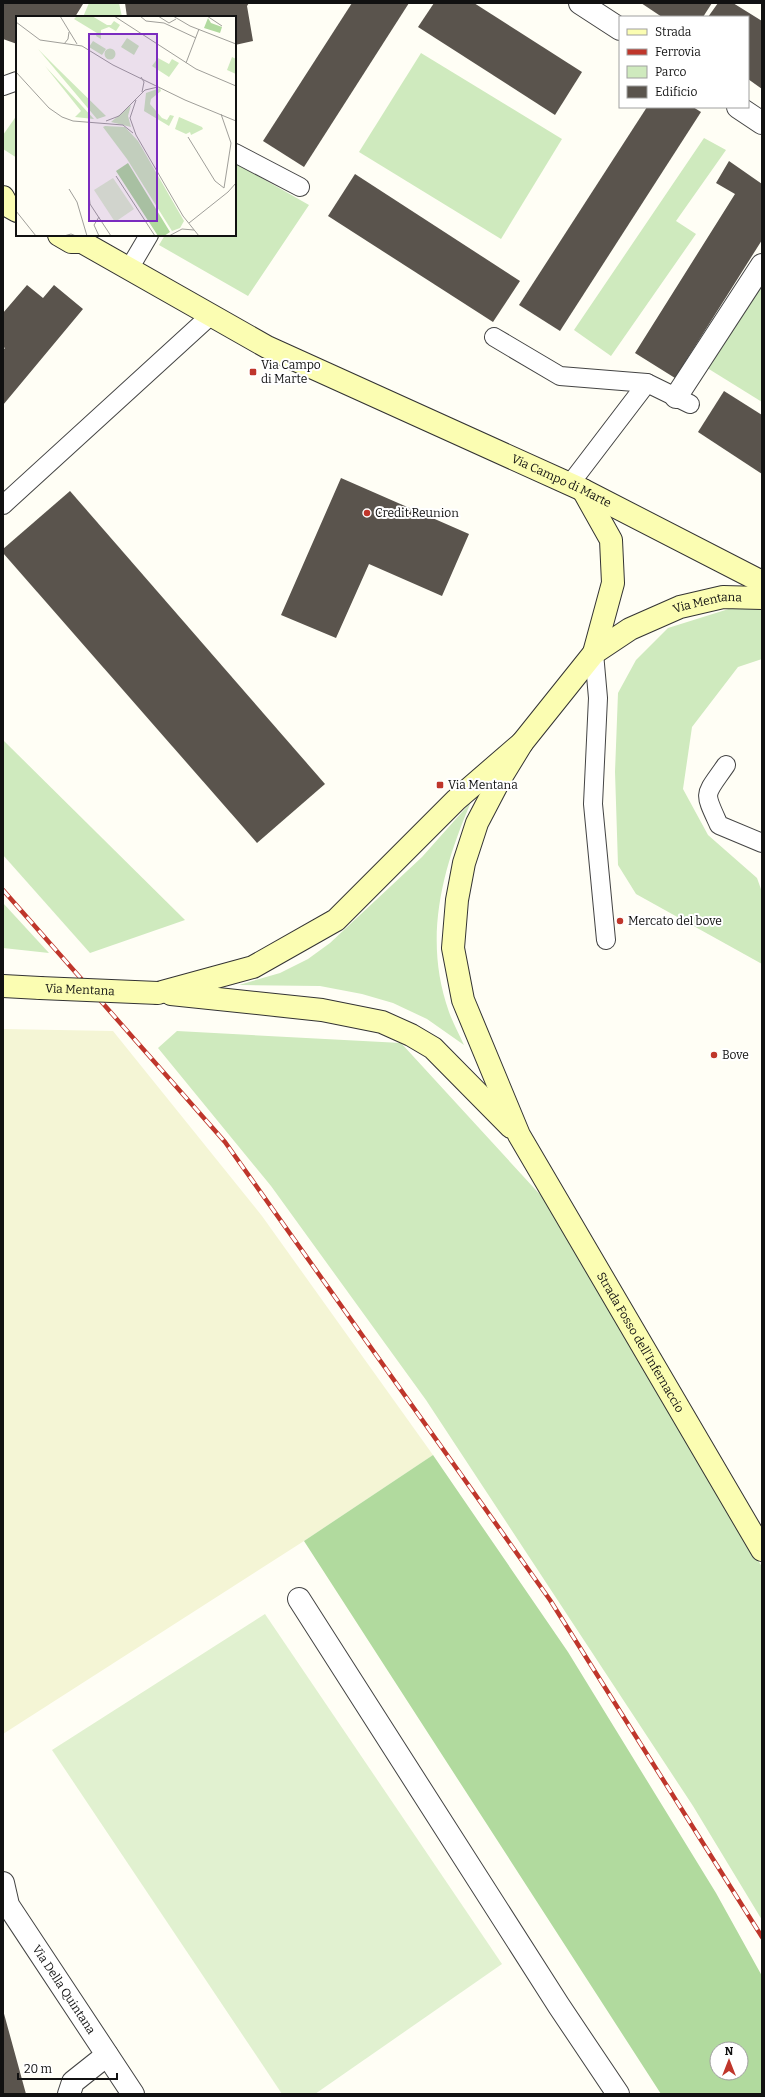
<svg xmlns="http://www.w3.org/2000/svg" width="765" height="2097" viewBox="0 0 765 2097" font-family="Bitter,serif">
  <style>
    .farmland { fill: #f4f5d5 }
    .green { fill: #cfeabe }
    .forest { fill: #b1da9e; fill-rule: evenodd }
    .pitch { fill: #e1f1d0 }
    .building { fill: #5a544d }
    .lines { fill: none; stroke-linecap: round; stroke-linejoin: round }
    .lane-casing { stroke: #444; stroke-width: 20 }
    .street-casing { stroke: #444; stroke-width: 24 }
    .secondary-casing { stroke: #333; stroke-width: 24 }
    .lane { stroke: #fff; stroke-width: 18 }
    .street { stroke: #fff; stroke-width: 22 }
    .secondary { stroke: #fbfdb2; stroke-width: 22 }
    .rail-casing { stroke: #bf362b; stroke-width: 4.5 }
    .rail { stroke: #fff; stroke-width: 3; stroke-dasharray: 9; stroke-linecap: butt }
    .secondary-bridge-casing { stroke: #333; stroke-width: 24; stroke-linecap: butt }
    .secondary-bridge { stroke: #fbfdb2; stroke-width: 22 }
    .poi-dot { fill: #bf362b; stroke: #fff; stroke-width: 1.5 }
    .labels { text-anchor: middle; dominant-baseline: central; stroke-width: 4; stroke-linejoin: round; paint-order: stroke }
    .poi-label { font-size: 12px; fill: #111; stroke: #fff; text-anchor: start }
    .street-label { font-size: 12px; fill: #111; stroke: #fff }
    .inset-road { fill: none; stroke: #a09f9a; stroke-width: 1 }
    .view { fill: #7b2cbf; fill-opacity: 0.15; stroke: #7b2cbf; stroke-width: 2 }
    .inset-edge { fill: none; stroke: #111; stroke-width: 2 }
  </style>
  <rect width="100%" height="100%" fill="#fffef5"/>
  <!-- farmland -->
  <path class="farmland" d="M3 1029 113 1031 262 1216 433 1455 304 1541 3 1734Z"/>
  <!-- green -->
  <g class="green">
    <path d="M89 3H119L122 17H83Z"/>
    <path d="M421 53 562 139 501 239 359 152Z"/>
    <path d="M17 115V158L3 149V135Z"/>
    <path d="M704 138 726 150 676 221 696 234 611 356 574 330Z"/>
    <path d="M235 163 309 205 248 296 159 245 165 235H235Z"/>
    <path d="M762 286V402L704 366Z"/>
    <path d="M735 607 762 609V659L738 667 692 727 683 789 708 835 757 878 762 892V964L636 894 618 865 615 772 618 693 636 660 668 628Z"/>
    <path d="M3 740 185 920 90 953 3 855Z"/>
    <path d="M471 802C442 870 423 939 449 1012 453 1023 459 1034 464 1045L427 1019 393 1003 362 994 320 986 239 985 280 973 308 959 330 943 422 857Z"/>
    <path d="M3 903 49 953 3 948Z"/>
    <path d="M177 1031 401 1043 545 1200 762 1567V1920L693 1806 426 1400 271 1186 158 1048Z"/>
  </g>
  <!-- forest -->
  <path class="forest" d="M433 1455 568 1652 716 1893 762 1976V2094H661L304 1541ZM717 2049H741V2073H717Z"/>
  <!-- pitch -->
  <path class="pitch" d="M265 1614 502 1964 315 2094H282L52 1750Z"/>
  <!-- building -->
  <g class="building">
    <path d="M3 3H81L83 4 75 17H17V44L3 39Z"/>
    <path d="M125 3H249L247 6 253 41 235 45V17H127Z"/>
    <path d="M352 3H409L304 167 263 141Z"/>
    <path d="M434 3H474L582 72 555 115 418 27Z"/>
    <path d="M641 3H712L703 17H662Z"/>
    <path d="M718 3H733L762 21V89L748 79V17H708Z"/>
    <path d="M647 107H693L701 112 560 331 519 305Z"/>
    <path d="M729 161 762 184V240L675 378 635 353 735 194 716 183Z"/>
    <path d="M355 174 520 281 493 322 328 216Z"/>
    <path d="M27 285 43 298 54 285 83 309 3 405V350L5 348 3 347V313Z"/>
    <path d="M724 391 762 415V474L698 432Z"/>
    <path d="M341 478 469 534 442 596 369 564 336 638 281 615Z"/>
    <path d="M70 491 325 784 257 843 3 553V549Z"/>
    <path d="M3 2010 6 2021 26 2094H3Z"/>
  </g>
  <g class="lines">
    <!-- lane casing -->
    <g class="lane-casing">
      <g id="lane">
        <path d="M3 86 17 81"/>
        <path d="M235 153 300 187"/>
        <path d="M129 269 149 235"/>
        <path d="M494 337 560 376 647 383 570 484"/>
        <path d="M647 383 690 404"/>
        <path d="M3 505 210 316"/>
        <path d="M594 653 598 698 593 804 606 940"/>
        <path d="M726 765C704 797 703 790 719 825L762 843"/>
      </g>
    </g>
    <!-- street casing -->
    <g class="street-casing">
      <g id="street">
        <path d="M580 3 620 29"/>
        <path d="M738 107 762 123"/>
        <path d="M676 397 762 265"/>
        <path d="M299 1599 559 2006 618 2094"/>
        <path id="s1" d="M3 1883 8 1905 133 2094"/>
        <path d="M69 2094 73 2082 107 2055"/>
      </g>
    </g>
    <!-- secondary casing -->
    <g class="secondary-casing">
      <g id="secondary">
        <path d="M3 197 8 206 17 211"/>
        <path id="s2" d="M59 235 71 242H82L267 347 583 490 762 582"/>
        <path d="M583 490 611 540 613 583 594 653"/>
        <path id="s3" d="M522 743 500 779 477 823 464 863 457 900 453 948 463 1000 519 1135 762 1550"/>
        <path d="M3 986 40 988"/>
        <path id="s4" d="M158 993 253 967 336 920 456 800 522 743 594 653 630 629 680 607 723 597 762 598"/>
        <path d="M171 994 322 1010 382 1022 411 1035 433 1048 511 1127"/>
      </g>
    </g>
    <!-- lane -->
    <use href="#lane" class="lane"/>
    <!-- street -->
    <use href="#street" class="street"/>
    <!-- secondary -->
    <use href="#secondary" class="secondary"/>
    <!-- rail casing -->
    <g class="rail-casing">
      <path id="rail" d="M3 890 225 1142 550 1600 762 1937"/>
    </g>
    <!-- rail -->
    <use href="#rail" class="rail"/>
    <!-- secondary-bridge casing -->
    <g class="secondary-bridge-casing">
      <g id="secondary-bridge">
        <path id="s5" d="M40 988 158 993"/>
      </g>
    </g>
    <!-- secondary-bridge -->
    <use href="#secondary-bridge" class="secondary-bridge"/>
  </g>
  <!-- markers -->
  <g class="poi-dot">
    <rect x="249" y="368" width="8" height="8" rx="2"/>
    <circle cx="367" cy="513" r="4"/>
    <rect x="436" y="781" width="8" height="8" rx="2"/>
    <circle cx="620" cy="921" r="4"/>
    <circle cx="714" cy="1055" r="4"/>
  </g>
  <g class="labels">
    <!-- poi labels -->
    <g class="poi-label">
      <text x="261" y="365">Via Campo<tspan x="261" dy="14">di Marte</tspan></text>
      <text x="375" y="513">Credit Reunion</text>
      <text x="448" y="785">Via Mentana</text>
      <text x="628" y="921">Mercato del bove</text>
      <text x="722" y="1055">Bove</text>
    </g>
    <!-- street labels -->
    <g class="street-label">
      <text stroke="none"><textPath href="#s2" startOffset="561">Via Campo di Marte</textPath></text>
      <text stroke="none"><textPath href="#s4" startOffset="692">Via Mentana</textPath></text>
      <text stroke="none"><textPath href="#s5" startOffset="40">Via Mentana</textPath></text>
      <text stroke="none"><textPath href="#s3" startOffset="659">Strada Fosso dell'Infernaccio</textPath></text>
      <text stroke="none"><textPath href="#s1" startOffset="124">Via Della Quintana</textPath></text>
    </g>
  </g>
  <!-- overview -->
  <g transform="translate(16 16)">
    <rect width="220" height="220" fill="#fffef5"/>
    <path d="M61 0H76L91 9H95L98 5 104 9 100 15 93 11 85 14V23L80 20 81 17 58 3ZM111 22 123 30 118 39 105 31ZM77 25 90 33 86 39 73 31ZM88.5 38a5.5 5.5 0 1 1 11 0a5.5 5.5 0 1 1-11 0ZM22 33 41 52 90 100 81 103ZM216 41 220 43V58L211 54ZM142 42 153 48 156 43 163 47 153 61 136 50ZM29 50 78 103 59 101 65 95ZM144 72 145 75 135 83 134 88 146 102 151 104 154 99 158 100 153 110 128 95 130 77ZM115 89 112 100 115 111 95 106ZM163 101 186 111 187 113 175 119 174 116 170 118 159 113ZM89 110 109 111 122 125 168 205 164 212 156 215 111 143 87 111Z" fill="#cfeabe"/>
    <path d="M192 2 195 7 206 11 204 17 188 12ZM112 147 154 216 148 220H142L100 155Z" fill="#b1da9e"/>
    <path d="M97 162 118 193 99 206 78 174Z" fill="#e1f1d0"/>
    <path class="inset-road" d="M44 0 61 28M98 0 180 53 220 70M124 0 130 5 148 7 180 22M142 0 153 7 160 3M157 0 174 10 220 28M191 0 206 10M0 6 24 24 66 30 97 49 169 84 220 105M48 28 52 23 53 16M170 47 183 13M0 56 33 92 46 101 57 105 107 109 117 117M125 61 128 66 126 76M120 84 114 102 120 119 167 200 183 220M90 105 103 100 129 74 142 71M172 121 199 165 208 172 215 127 205 98M100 160 139 220M53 173 61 186 71 220M73 178 74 188 95 220M0 195 20 220M83 201 78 209 83 220M173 207 212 176 220 167M48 220 55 218 60 220M153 220 166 213 178 214"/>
    <path class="view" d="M73 18H141V205H73Z"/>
    <rect width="220" height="220" class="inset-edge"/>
  </g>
  <!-- border -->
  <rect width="765" height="2097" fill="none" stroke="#111111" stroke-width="8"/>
  <!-- legend -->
  <rect x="619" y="16" width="130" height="92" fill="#ffffff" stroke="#a0a0a0"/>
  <rect x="627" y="29" width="20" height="6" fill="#fbfdb2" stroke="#a0a0a0"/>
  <text x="655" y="36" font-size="12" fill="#111111">Strada</text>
  <rect x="627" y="49" width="20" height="6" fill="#bf362b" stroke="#a0a0a0"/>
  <text x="655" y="56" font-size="12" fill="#111111">Ferrovia</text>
  <rect x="627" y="66" width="20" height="12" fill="#cfeabe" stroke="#a0a0a0"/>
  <text x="655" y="76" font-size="12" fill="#111111">Parco</text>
  <rect x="627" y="86" width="20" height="12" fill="#5a544d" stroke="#a0a0a0"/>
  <text x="655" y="96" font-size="12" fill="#111111">Edificio</text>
  <!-- north arrow -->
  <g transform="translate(729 2061)"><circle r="19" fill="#ffffff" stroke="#a0a0a0"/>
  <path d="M0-3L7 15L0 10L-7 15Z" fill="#bf362b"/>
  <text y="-6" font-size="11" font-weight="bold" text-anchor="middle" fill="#111111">N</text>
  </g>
  <!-- scale -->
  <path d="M18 2073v6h99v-6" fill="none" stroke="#111111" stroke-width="2"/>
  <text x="24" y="2073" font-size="12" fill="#111111" stroke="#ffffff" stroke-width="3" paint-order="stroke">20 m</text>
</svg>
